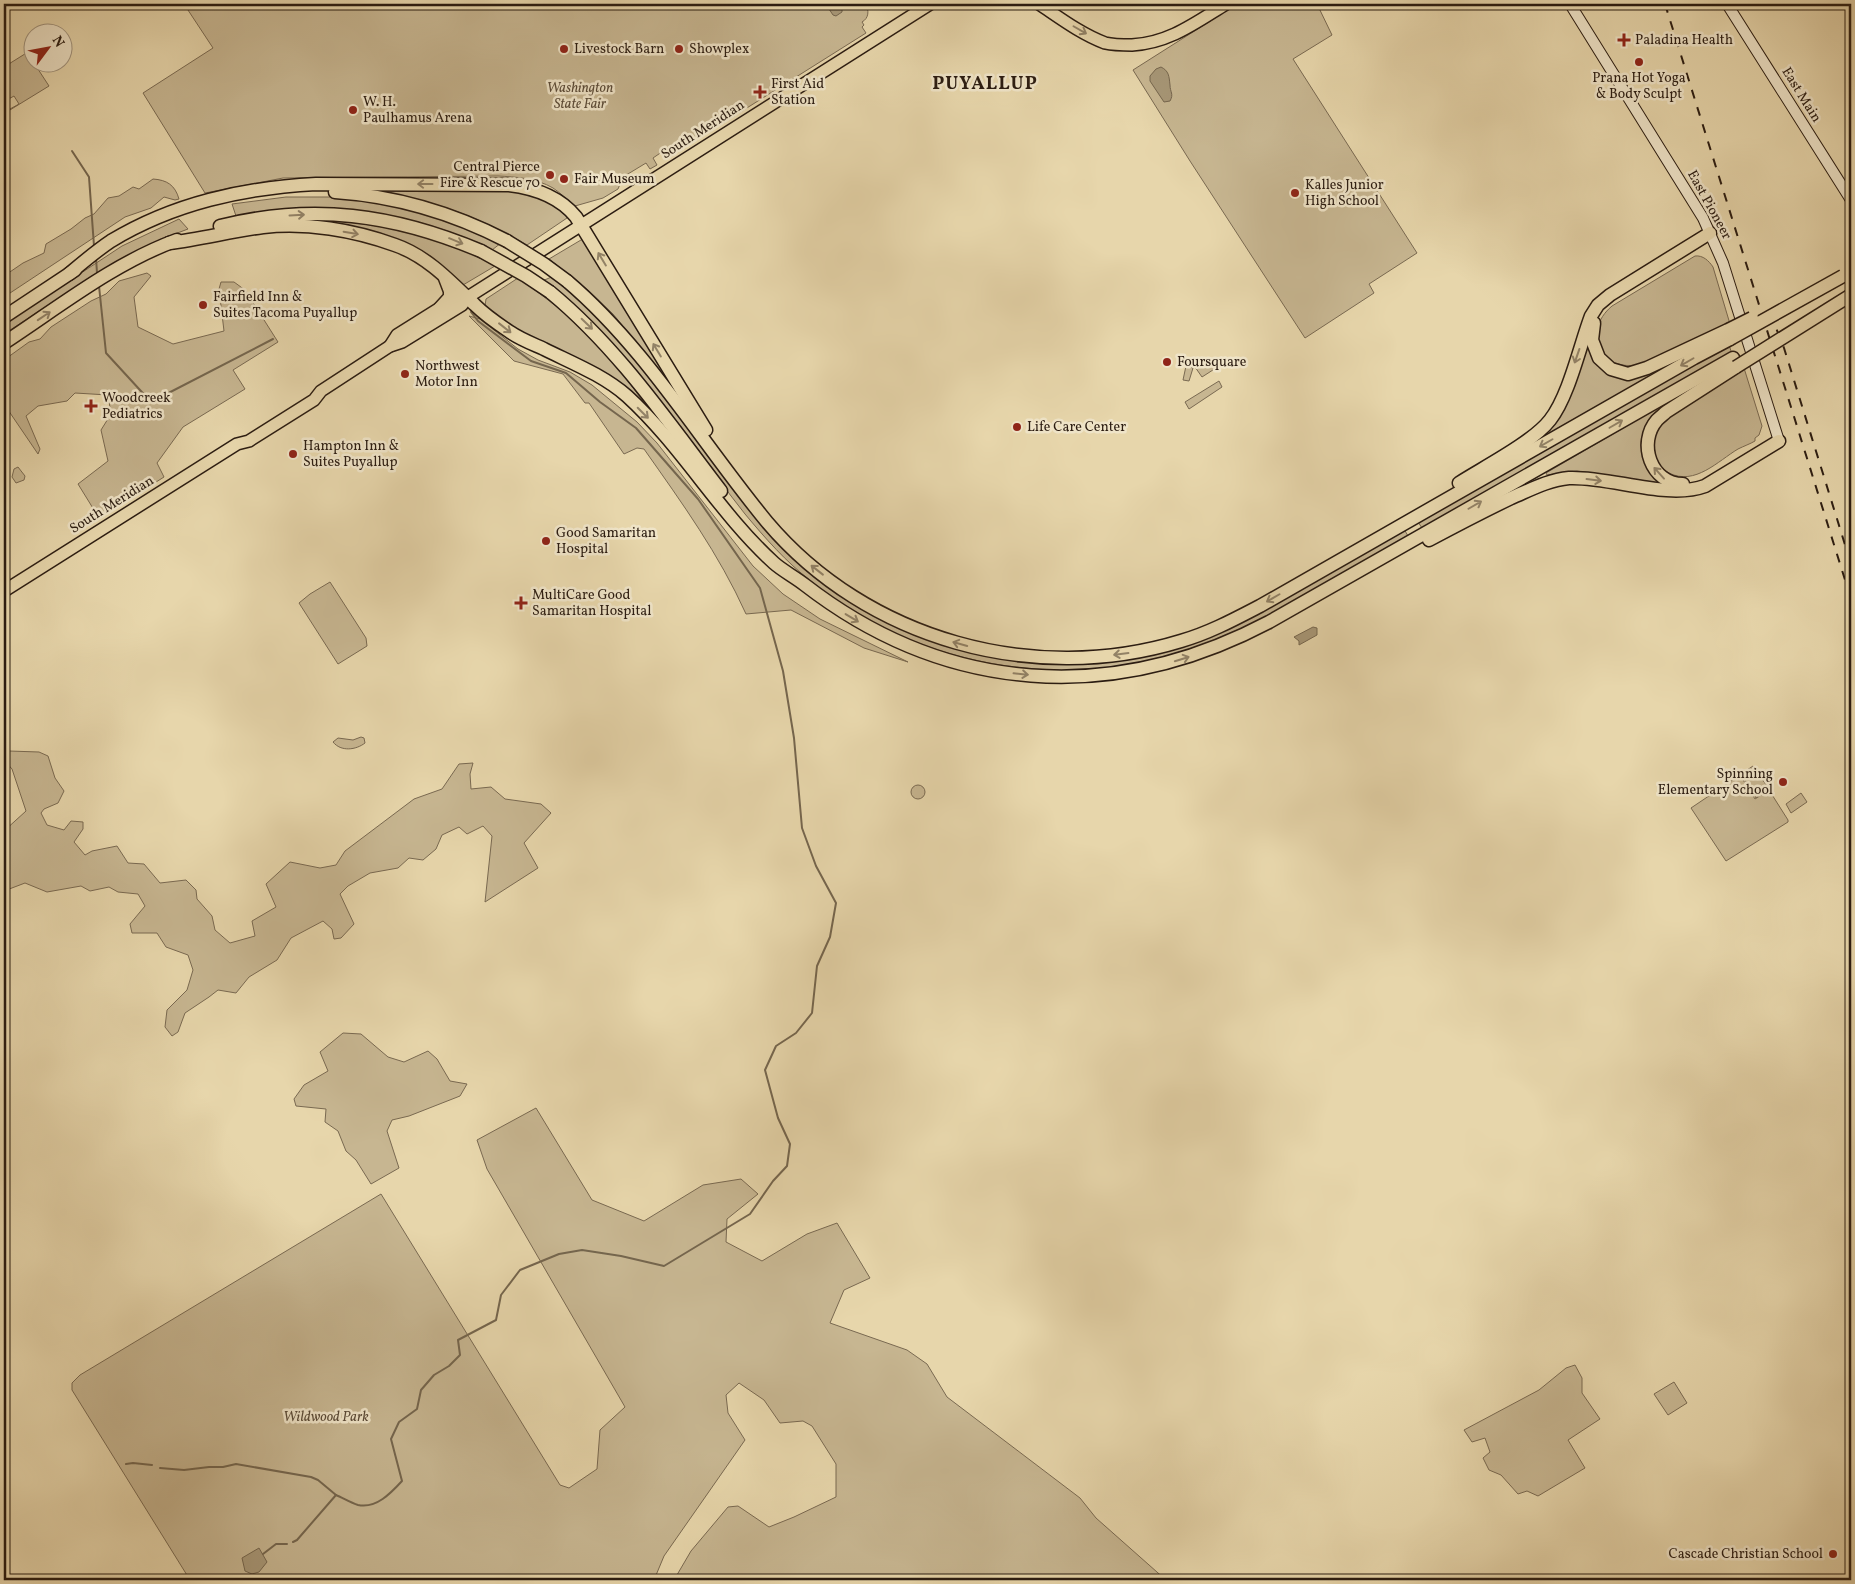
<svg xmlns="http://www.w3.org/2000/svg" width="1855" height="1584" viewBox="0 0 1855 1584" font-family="Vollkorn,serif">
  <style>
    .green { fill: #c7b691; stroke: #796951; fill-rule: evenodd }
    .water { fill: #a79777; stroke: #75664e }
    .lines { fill: none; stroke-linecap: round; stroke-linejoin: round }
    .stream { stroke: #75664e; stroke-width: 2 }
    .secondary-casing { stroke: #2b1c11; stroke-width: 12 }
    .primary-casing { stroke: #2b1c11; stroke-width: 14 }
    .motorway-casing { stroke: #2b1c11; stroke-width: 15 }
    .secondary { stroke: #efe4c8; stroke-width: 10 }
    .primary { stroke: #e7d6ab; stroke-width: 11 }
    .motorway { stroke: #e7d6ab; stroke-width: 12 }
    .rail { stroke: #2b1c11; stroke-width: 2; stroke-dasharray: 9 9; stroke-linecap: butt }
    .motorway-bridge-casing { stroke: #2b1c11; stroke-width: 15; stroke-linecap: butt }
    .motorway-bridge { stroke: #e7d6ab; stroke-width: 12 }
    .oneway { stroke: #928266 }
    .poi-dot { fill: #8f2418; stroke: #efe4c8; stroke-width: 2 }
    .labels { text-anchor: middle; dominant-baseline: central; stroke-width: 5; stroke-linejoin: round; paint-order: stroke }
    .poi-label { font-size: 14px; fill: #2b1c11; stroke: #efe4c8; text-anchor: start }
    .park-label { font-size: 14px; font-style: italic; fill: #5a4a37; stroke: #efe4c8 }
    .street-label { font-size: 14px; fill: #2b1c11; stroke: #efe4c8 }
    .district-label { font-size: 19px; font-weight: bold; letter-spacing: 1px; fill: #2b1c11; stroke: #efe4c8 }
  </style>
  <rect width="100%" height="100%" fill="#e7d6ab"/>
  <filter id="stains"><feTurbulence type="fractalNoise" baseFrequency=".004" numOctaves="4"/><feColorMatrix values="0 0 0 0 .2 0 0 0 0 .09 0 0 0 0 .02 0 0 0 .5 -.17"/></filter>
  <radialGradient id="worn" r=".72"><stop offset=".6" stop-color="#630" stop-opacity="0"/><stop offset="1" stop-color="#630" stop-opacity=".3"/></radialGradient>
  <!-- green -->
  <g class="green">
    <path d="M184 4H866C869 11 869 18 862 22L864 25 862 27 866 33 688 145 675 143 653 158 657 165 650 169 646 163 623 177 618 189 603 198 575 206C567 200 561 193 553 188 536 178 516 177 498 176L283 178 205 193 143 93 213 48Z"/>
    <path d="M1237 4H1317L1332 35 1293 59 1417 253 1369 284 1374 293 1305 338 1190 161 1133 70Z"/>
    <path d="M28 52 32 62 34 63 49 86 5 113 4 111V67ZM14 96 19 104 10 109 5 101Z"/>
    <path d="M153 179C167 180 175 185 179 199L175 200 164 197 151 208 125 217 4 297V276L23 263 44 253 46 244 71 229 85 218 94 214 108 198 119 196 133 187 139 189Z"/>
    <path d="M360 187H512L542 196 567 215V218L527 245C469 211 424 199 360 187Z"/>
    <path d="M286 197H338L365 200 439 217 501 243 492 250C412 210 324 201 236 216L232 204Z"/>
    <path d="M179 219 188 229C121 253 63 296 4 334V324L122 246Z"/>
    <path d="M322 220C382 224 442 235 495 266L463 285 459 283C450 274 441 263 430 256 393 230 343 227 300 221Z"/>
    <path d="M586 237 678 393 613 314 588 290 549 259Z"/>
    <path d="M1695 256C1703 255 1709 261 1713 267L1730 324 1641 364C1600 374 1581 332 1612 306Z"/>
    <path d="M147 273 151 276 134 297 138 327 173 344 224 331 219 289 221 282H234L245 290 278 342 233 370 245 389 183 427 157 463 164 477 99 518 78 484 108 461 101 430 111 414 108 395 75 393 67 401 38 406 26 416 40 449 38 454 4 404V360L29 342 40 339 51 327 91 301 106 294 119 281Z"/>
    <path d="M554 276 569 288 620 340 706 452 854 603C949 661 1062 678 1170 649L1404 529 1408 536 1253 625C1228 637 1195 651 1168 657 1157 660 1146 661 1135 663 1120 665 1105 670 1090 670 987 674 892 646 811 581 786 562 765 538 745 514L621 354C597 326 572 302 542 281Z"/>
    <path d="M518 278C544 296 568 315 591 337 617 363 638 395 660 425L636 401 506 324 485 306 486 299Z"/>
    <path d="M469 316 480 319 518 349 538 360 570 372 592 385 637 422 657 443 753 566 783 594 820 619 908 662 864 648 791 610 746 614C719 554 682 503 644 449L637 448 624 454 589 403H585L563 374 514 361Z"/>
    <path d="M1587 344C1591 358 1598 366 1610 373L1676 361 1530 444 1541 433Z"/>
    <path d="M1729 345 1732 354 1422 528 1418 522Z"/>
    <path d="M1210 358 1216 368 1202 377 1195 367Z"/>
    <path d="M1186 366 1193 368 1189 381 1183 380Z"/>
    <path d="M1744 368 1762 426 1759 435 1755 438V441C1750 444 1744 446 1738 449 1718 461 1695 486 1669 473 1665 471 1661 467 1658 463 1654 454 1650 443 1655 434 1663 415 1724 381 1744 368Z"/>
    <path d="M1219 381 1222 387 1189 409 1185 402Z"/>
    <path d="M1680 395C1669 411 1629 431 1644 455 1650 465 1659 474 1666 484L1577 471 1547 475 1546 473Z"/>
    <path d="M18 467 25 476 24 480 16 483 12 477 14 469Z"/>
    <path d="M330 582 366 638 367 646 338 664 299 603 310 594Z"/>
    <path d="M361 737 364 738 365 743C356 750 341 752 333 742L338 738 353 740Z"/>
    <path d="M9 751 39 752 48 756 55 778 64 791 58 803 44 809 41 813 47 825 64 830 71 821 83 822V829L74 842 85 855 92 851 117 846 128 863 144 864 160 883 186 880 196 890 197 899 212 916 215 930 230 943 255 936 252 921 276 907 266 884 290 862 320 868 336 865 345 851 414 799 442 789 459 764 473 763 470 774 471 789 491 787 505 799 541 804 551 813 524 843 538 868 485 902 492 836 483 826 467 834 459 827 442 835 436 849 423 860 409 858 398 868 370 873 348 886 340 894 354 924 341 938 334 939 332 929 323 921 291 938 277 960 249 977 236 993 218 990 209 997 185 1013 178 1032 172 1036 165 1027 167 1010 187 990 193 970 188 955 166 947 157 933H132L130 924 145 906 138 894 118 892 109 887 90 891 81 886 47 892 25 883 4 891V831L26 811 12 769 4 760Z"/>
    <path d="M1753 766 1769 789 1756 798 1741 774Z"/>
    <path d="M1740 775 1755 799 1769 790 1788 820V822L1726 861 1691 808Z"/>
    <circle cx="918" cy="792" r="7"/>
    <path d="M1801 793 1807 802 1791 813 1786 804Z"/>
    <path d="M343 1033 361 1034 388 1057 404 1062 428 1051 437 1059 450 1081 467 1084 460 1096 409 1116 392 1120 387 1131 399 1168 371 1184 356 1160 346 1151 338 1131 325 1122 326 1109 296 1106 294 1099 304 1085 328 1071 320 1052Z"/>
    <path d="M536 1108 592 1200 644 1221 703 1185 741 1179 758 1194 727 1219 726 1242 762 1261 807 1234 837 1223 870 1278 844 1290 830 1323 907 1350 927 1364 947 1397 1080 1498 1096 1518 1166 1580H674L691 1551 728 1507 738 1506 769 1527 794 1517 836 1497V1464L812 1426 803 1421 780 1423 764 1400 739 1383 726 1395 728 1413 745 1440 664 1556 654 1580H190L72 1390V1383L80 1375 381 1194 560 1485 569 1488 597 1469 600 1430 625 1407 487 1169 477 1140Z"/>
    <path d="M1575 1365 1582 1378V1393L1600 1419 1568 1440 1585 1468 1538 1496 1527 1491 1518 1494 1501 1475 1489 1470 1483 1458 1490 1452 1485 1438 1472 1442 1464 1430 1539 1390 1566 1368Z"/>
    <path d="M1674 1382 1687 1403 1668 1415 1654 1394Z"/>
  </g>
  <!-- water -->
  <g class="water">
    <path d="M830 4H842V12L836 16 833 15 829 9Z"/>
    <path d="M1161 67C1169 71 1169 76 1170 85 1170 92 1174 94 1170 101L1164 102 1150 81V76L1156 69Z"/>
    <path d="M1313 627 1317 628V635L1299 645V641L1294 637Z"/>
    <path d="M259 1548 267 1562 259 1572 252 1574 245 1571 242 1558Z"/>
  </g>
  <g class="lines">
    <!-- stream -->
    <g class="stream">
      <path d="M72 151 89 177 94 246"/>
      <path d="M96 258 97 273"/>
      <path d="M99 286 106 353 151 402 273 339"/>
      <path d="M126 1464 133 1463 152 1465"/>
      <path d="M160 1468 184 1470 209 1467H223L236 1464 311 1477 318 1480 336 1495"/>
      <path d="M293 1542 297 1540 336 1495C343 1498 351 1503 358 1505 376 1509 391 1493 402 1481L391 1439 399 1422 417 1409 421 1390 434 1375 449 1366 460 1355 458 1340 496 1320 501 1295 520 1270 559 1254 582 1250 621 1256 664 1266 750 1214 773 1181 787 1166 790 1144 778 1118 765 1070 776 1046 796 1033 812 1013 817 966 830 937 836 903 816 866 802 828 794 738 783 671 760 588 698 499 636 428 600 402 566 373 531 361 478 321 471 312"/>
      <path d="M263 1554 276 1544H287"/>
    </g>
    <!-- secondary casing -->
    <g class="secondary-casing">
      <g id="secondary">
        <path d="M1570 4 1703 218 1723 263 1779 441"/>
        <path d="M1727 4 1851 200"/>
      </g>
    </g>
    <!-- primary casing -->
    <g class="primary-casing">
      <g id="primary">
        <path d="M1039 4C1060 18 1081 34 1105 43 1114 45 1123 45 1132 45 1169 43 1195 23 1226 4"/>
        <path d="M390 346 397 335 440 308 456 298 468 297"/>
        <path d="M4 591 237 444 249 441 314 400 321 391 390 346 402 342 462 305 468 297 930 4"/>
      </g>
    </g>
    <!-- motorway casing -->
    <g class="motorway-casing">
      <g id="motorway">
        <path d="M335 192C395 196 453 213 507 241"/>
        <path d="M220 226C313 203 393 214 481 251"/>
        <path d="M169 243C201 239 232 231 263 227 306 222 354 230 395 245 427 256 451 282 475 305 485 315 498 324 510 332 520 339 533 344 544 349 572 363 603 375 627 396 682 446 719 513 774 563 783 571 795 577 805 585 946 694 1112 705 1269 622L1733 358"/>
        <path d="M69 274C82 263 96 251 111 241 174 203 243 188 316 184L509 185C534 188 559 196 576 217L706 430"/>
        <path d="M567 281C646 348 701 442 767 522 867 640 1034 686 1181 641 1209 633 1235 619 1260 606L1694 358 1730 339"/>
        <path d="M550 292C618 348 668 422 721 491"/>
        <path d="M440 308 450 297V291L445 278"/>
        <path d="M4 317 75 270"/>
        <path d="M1594 323 1592 340 1599 358 1611 369 1628 374 1647 368 1728 330"/>
        <path d="M4 343C59 307 114 263 177 240"/>
        <path d="M1459 483C1484 467 1533 442 1550 420 1569 396 1580 345 1591 316L1598 305 1610 295 1710 233"/>
        <path d="M1683 484C1651 484 1637 443 1657 420 1660 417 1664 414 1666 412L1736 367"/>
        <path d="M1429 540C1457 525 1484 511 1511 498 1530 490 1548 480 1569 478 1610 476 1667 500 1705 486L1779 441"/>
      </g>
    </g>
    <!-- secondary -->
    <use href="#secondary" class="secondary"/>
    <!-- primary -->
    <use href="#primary" class="primary"/>
    <!-- motorway -->
    <use href="#motorway" class="motorway"/>
    <!-- rail -->
    <g class="rail">
      <path d="M1665 4 1851 599"/>
      <path d="M1770 313 1784 348 1851 564"/>
    </g>
    <!-- motorway-bridge casing -->
    <g class="motorway-bridge-casing">
      <g id="motorway-bridge">
        <path d="M507 241 544 264 567 281"/>
        <path d="M481 251 526 276 550 292"/>
        <path d="M1728 330 1752 318"/>
        <path d="M1730 339 1843 276"/>
        <path d="M1736 367 1851 295"/>
      </g>
    </g>
    <!-- motorway-bridge -->
    <use href="#motorway-bridge" class="motorway-bridge"/>
  </g>
  <!-- one-way arrows -->
  <defs><path id="oneway-shaft" d="M-6 0H5M1.5-3L5.5 0L1.5 3" fill="none" stroke-width="1.6" stroke-linecap="round" stroke-linejoin="round" transform="scale(1.25)"/></defs>
  <g class="oneway">
    <use href="#oneway-shaft" transform="translate(1080 30) rotate(30)"/>
    <use href="#oneway-shaft" transform="translate(425 184) rotate(-180)"/>
    <use href="#oneway-shaft" transform="translate(297 215) rotate(-3)"/>
    <use href="#oneway-shaft" transform="translate(351 233) rotate(10)"/>
    <use href="#oneway-shaft" transform="translate(456 241) rotate(22)"/>
    <use href="#oneway-shaft" transform="translate(602 259) rotate(-121)"/>
    <use href="#oneway-shaft" transform="translate(44 316) rotate(-34)"/>
    <use href="#oneway-shaft" transform="translate(587 324) rotate(44)"/>
    <use href="#oneway-shaft" transform="translate(505 328) rotate(38)"/>
    <use href="#oneway-shaft" transform="translate(657 350) rotate(-121)"/>
    <use href="#oneway-shaft" transform="translate(1577 356) rotate(109)"/>
    <use href="#oneway-shaft" transform="translate(1687 362) rotate(150)"/>
    <use href="#oneway-shaft" transform="translate(643 413) rotate(45)"/>
    <use href="#oneway-shaft" transform="translate(1616 424) rotate(-30)"/>
    <use href="#oneway-shaft" transform="translate(1546 443) rotate(150)"/>
    <use href="#oneway-shaft" transform="translate(1659 473) rotate(-132)"/>
    <use href="#oneway-shaft" transform="translate(1594 480) rotate(7)"/>
    <use href="#oneway-shaft" transform="translate(1475 505) rotate(-30)"/>
    <use href="#oneway-shaft" transform="translate(817 570) rotate(-142)"/>
    <use href="#oneway-shaft" transform="translate(1273 598) rotate(150)"/>
    <use href="#oneway-shaft" transform="translate(852 618) rotate(31)"/>
    <use href="#oneway-shaft" transform="translate(960 644) rotate(-164)"/>
    <use href="#oneway-shaft" transform="translate(1121 654) rotate(173)"/>
    <use href="#oneway-shaft" transform="translate(1182 659) rotate(-17)"/>
    <use href="#oneway-shaft" transform="translate(1021 674) rotate(6)"/>
  </g>
  <!-- markers -->
  <g class="poi-dot">
    <path d="M1621.5 32.5h5v5h5v5h-5v5h-5v-5h-5v-5h5z"/>
    <circle cx="564" cy="49" r="5"/>
    <circle cx="679" cy="49" r="5"/>
    <circle cx="1639" cy="62" r="5"/>
    <path d="M757.5 84.5h5v5h5v5h-5v5h-5v-5h-5v-5h5z"/>
    <circle cx="353" cy="110" r="5"/>
    <circle cx="550" cy="175" r="5"/>
    <circle cx="564" cy="179" r="5"/>
    <circle cx="1295" cy="193" r="5"/>
    <circle cx="203" cy="305" r="5"/>
    <circle cx="1167" cy="362" r="5"/>
    <circle cx="405" cy="374" r="5"/>
    <path d="M88.5 398.5h5v5h5v5h-5v5h-5v-5h-5v-5h5z"/>
    <circle cx="1017" cy="427" r="5"/>
    <circle cx="293" cy="454" r="5"/>
    <circle cx="546" cy="541" r="5"/>
    <path d="M518.5 595.5h5v5h5v5h-5v5h-5v-5h-5v-5h5z"/>
    <circle cx="1783" cy="782" r="5"/>
    <circle cx="1833" cy="1554" r="5"/>
  </g>
  <g class="labels">
    <!-- poi labels -->
    <g class="poi-label">
      <text x="1635" y="40">Paladina Health</text>
      <text x="574" y="49">Livestock Barn</text>
      <text x="689" y="49">Showplex</text>
      <text x="1639" y="78" text-anchor="middle">Prana Hot Yoga<tspan x="1639" dy="16">&amp; Body Sculpt</tspan></text>
      <text x="771" y="84">First Aid<tspan x="771" dy="16">Station</tspan></text>
      <text x="363" y="102">W. H.<tspan x="363" dy="16">Paulhamus Arena</tspan></text>
      <text x="540" y="167" text-anchor="end">Central Pierce<tspan x="540" dy="16">Fire &amp; Rescue 70</tspan></text>
      <text x="574" y="179">Fair Museum</text>
      <text x="1305" y="185">Kalles Junior<tspan x="1305" dy="16">High School</tspan></text>
      <text x="213" y="297">Fairfield Inn &amp;<tspan x="213" dy="16">Suites Tacoma Puyallup</tspan></text>
      <text x="1177" y="362">Foursquare</text>
      <text x="415" y="366">Northwest<tspan x="415" dy="16">Motor Inn</tspan></text>
      <text x="102" y="398">Woodcreek<tspan x="102" dy="16">Pediatrics</tspan></text>
      <text x="1027" y="427">Life Care Center</text>
      <text x="303" y="446">Hampton Inn &amp;<tspan x="303" dy="16">Suites Puyallup</tspan></text>
      <text x="556" y="533">Good Samaritan<tspan x="556" dy="16">Hospital</tspan></text>
      <text x="532" y="595">MultiCare Good<tspan x="532" dy="16">Samaritan Hospital</tspan></text>
      <text x="1773" y="774" text-anchor="end">Spinning<tspan x="1773" dy="16">Elementary School</tspan></text>
      <text x="1823" y="1554" text-anchor="end">Cascade Christian School</text>
    </g>
    <!-- park labels -->
    <g class="park-label">
      <text x="580" y="88">Washington<tspan x="580" dy="16">State Fair</tspan></text>
      <text x="326" y="1417">Wildwood Park</text>
    </g>
    <!-- street labels -->
    <g class="street-label">
      <text transform="translate(1801 95) rotate(58)">East Main</text>
      <text transform="translate(703 130) rotate(-33)">South Meridian</text>
      <text transform="translate(1709 205) rotate(61)">East Pioneer</text>
      <text transform="translate(112 505) rotate(-32)">South Meridian</text>
    </g>
    <!-- district labels -->
    <g class="district-label">
      <text x="985" y="84">PUYALLUP</text>
    </g>
  </g>
  <!-- margin -->
  <rect width="1855" height="1584" fill="none" stroke="#e7d6ab" stroke-width="20"/>
  <rect x="5" y="5" width="1845" height="1574" fill="none" stroke="#2b1c11" stroke-width="2.5"/>
  <rect x="10" y="10" width="1835" height="1564" fill="none" stroke="#2b1c11"/>
  <!-- north arrow -->
  <g transform="translate(48 48) rotate(58)"><circle r="24" fill="#efe4c8" stroke="#a1947f"/>
  <path d="M0-4L9 19L0 12L-9 19Z" fill="#8f2418"/>
  <text y="-8" font-size="14" font-weight="bold" text-anchor="middle" fill="#2b1c11">N</text>
  </g>
  <rect width="100%" height="100%" filter="url(#stains)"/>
  <rect width="100%" height="100%" fill="url(#worn)"/>
</svg>
